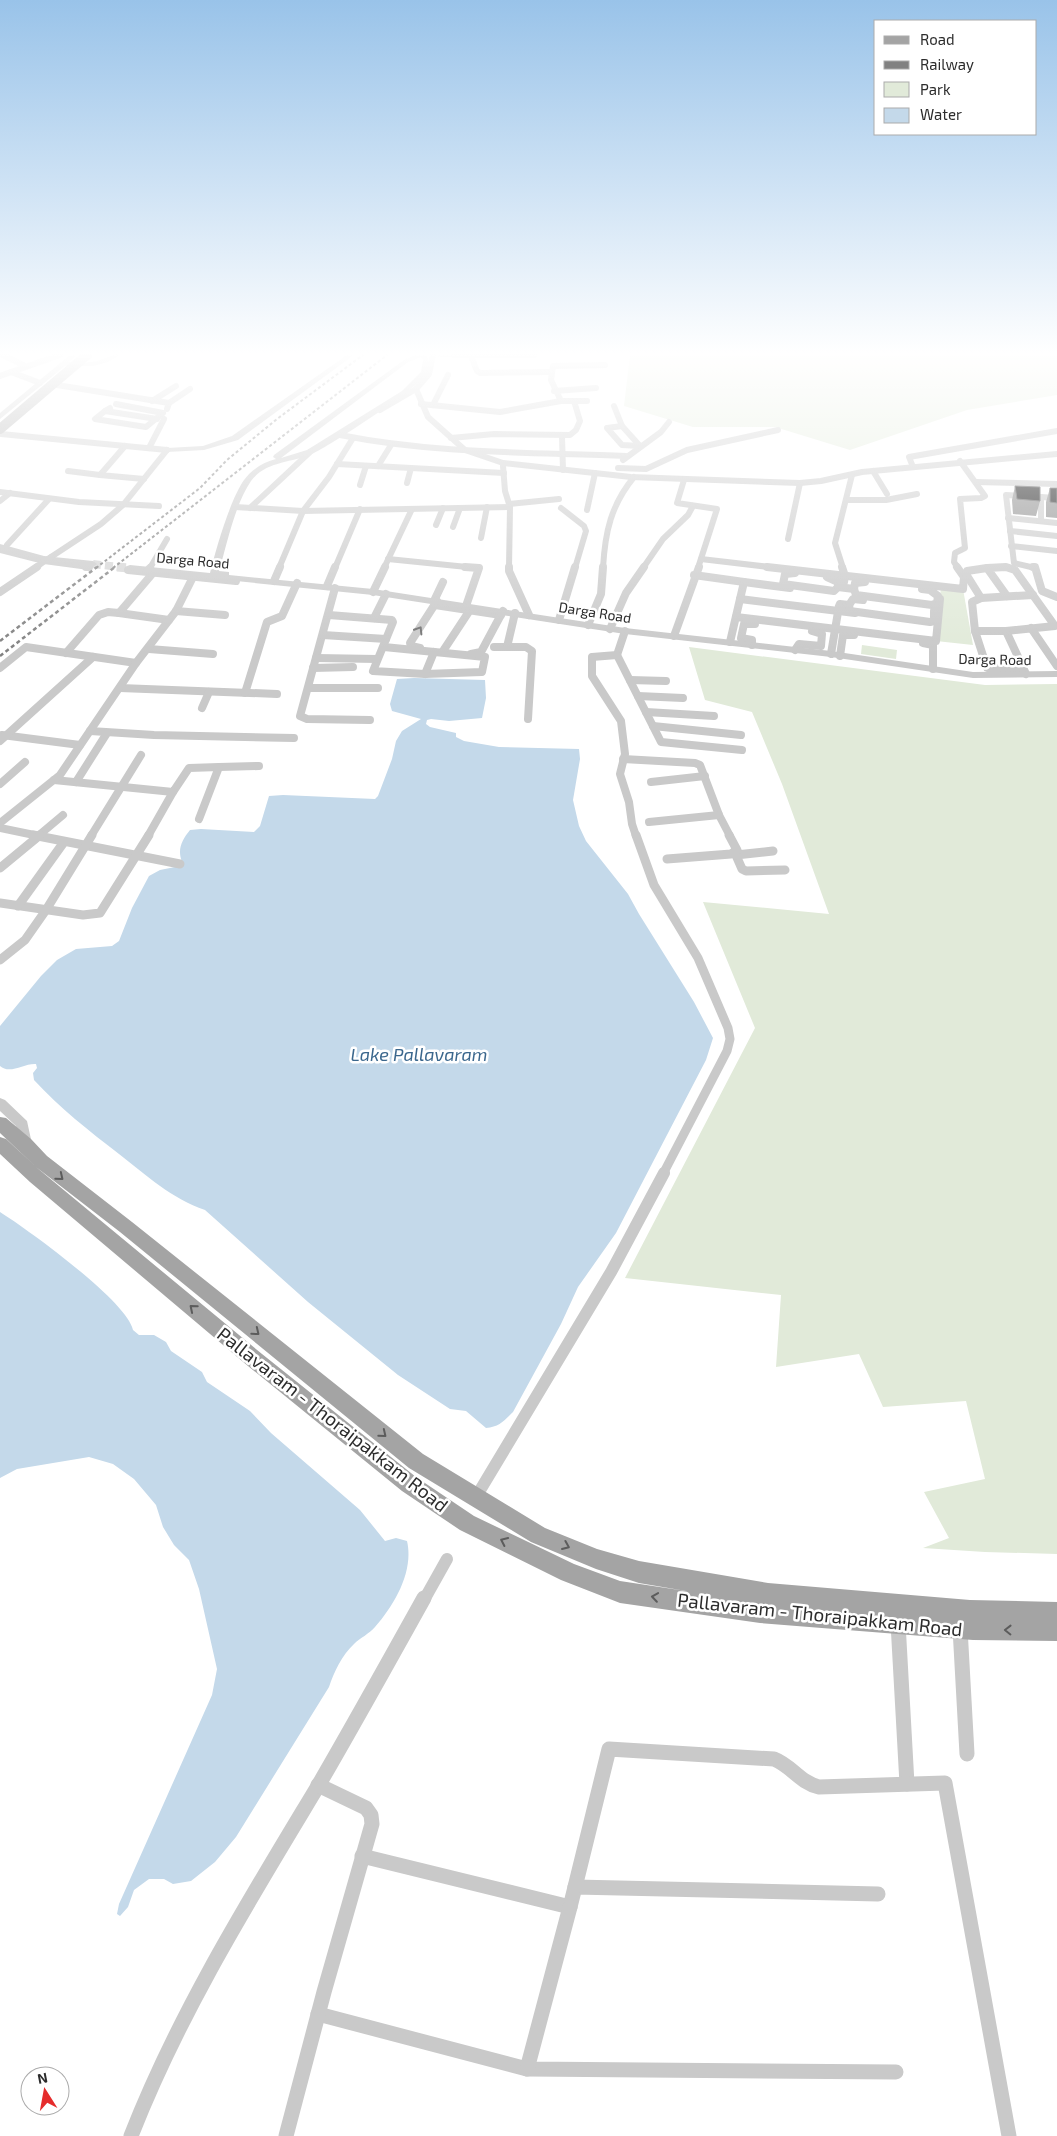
<svg xmlns="http://www.w3.org/2000/svg" width="1057" height="2136" viewBox="0 0 1057 2136" font-family="'Exo 2',sans-serif">
  <style>
    .green { fill: #e1ead9 }
    .water { fill: #c4d9ea }
    .lines { fill: none; stroke-linecap: round; stroke-linejoin: round }
    .tertiary-tunnel-far1 { stroke: #d5d5d5; stroke-width: 8; stroke-dasharray: 8 4; stroke-linecap: butt }
    .tertiary-tunnel { stroke: #d5d5d5; stroke-width: 9; stroke-dasharray: 9 5; stroke-linecap: butt }
    .minor-far4 { stroke: #c9c9c9; stroke-width: 6 }
    .minor-far3 { stroke: #c9c9c9; stroke-width: 8 }
    .minor-far2 { stroke: #c9c9c9; stroke-width: 9 }
    .minor-far1 { stroke: #c9c9c9; stroke-width: 12 }
    .minor { stroke: #c9c9c9; stroke-width: 15 }
    .tertiary { fill: #c9c9c9; fill-rule: evenodd }
    .primary { fill: #a4a4a4; fill-rule: evenodd }
    .rail-far1 { stroke: #818181; stroke-width: 2; stroke-dasharray: 3 2.5; stroke-linecap: butt }
    .rail { stroke: #818181; stroke-width: 2.5; stroke-dasharray: 4 3; stroke-linecap: butt }
    .minor-bridge-far1 { stroke: #c9c9c9; stroke-width: 6 }
    .minor-bridge { stroke: #c9c9c9; stroke-width: 8 }
    .primary-bridge { stroke: #a4a4a4; stroke-width: 10 }
    .wall { fill: #898989 }
    .building { fill: #131313; stroke: #5a5a5a }
    .oneway { stroke: #737373 }
    .oneway2 { stroke: #5c5c5c }
    .labels { text-anchor: middle; dominant-baseline: central; stroke-width: 5; stroke-linejoin: round; paint-order: stroke }
    .far-street-label { font-size: 14px; fill: #2c2c2c; stroke: #fff }
    .water-label { font-size: 18px; font-style: italic; fill: #3b678d; stroke: #fff }
    .near-street-label { font-size: 19px; fill: #2c2c2c; stroke: #fff }
  </style>
  <rect width="100%" height="100%" fill="#fff"/>
  <!-- green -->
  <g class="green">
    <path d="M628 355H1057V395L967 410 850 450 775 427H693L624 406 630 355Z"/>
    <path d="M941 587 963 589 973 645 936 641Z"/>
    <path d="M862 645 897 650 896 659 861 654Z"/>
    <path d="M689 647 985 685 1057 684V1554L985 1552 923 1548 949 1538 924 1492 985 1479 966 1401 883 1407 859 1354 776 1367 781 1295 625 1278 755 1028 703 902 829 914 782 784 752 712 705 700Z"/>
  </g>
  <!-- water -->
  <g class="water">
    <path d="M414 678 485 680 486 698 482 718 449 721 431 719 427 720 426 724 430 727 456 733V737L464 741 499 747 579 749 580 759 573 800 579 826 586 841 628 894 639 914 694 1002 713 1038 706 1060 616 1233 578 1287 561 1324 513 1412C504 1421 499 1427 486 1428L466 1411 450 1409 398 1375 308 1302 205 1210C172 1199 146 1175 119 1154 89 1131 60 1108 34 1080L33 1073 37 1068 36 1064C24 1063 10 1075 0 1066V1026L41 976 57 960 76 949 112 946 119 941 132 908 149 876 160 870 180 866 182 862C177 849 182 840 190 830L201 829 254 832 260 826 269 796 283 795 375 799 378 796 392 759 396 741 402 731 421 719 392 711 390 704 397 679Z"/>
    <path d="M0 1212C27 1229 127 1301 133 1330L139 1335H154L166 1342 171 1351 202 1372 207 1382 250 1411 271 1433 360 1510 385 1541 396 1538 407 1541C414 1571 395 1604 375 1627 369 1634 360 1638 354 1644 342 1655 334 1672 329 1687L236 1837 215 1862 191 1881 173 1884 164 1879H149L134 1890 128 1907 120 1916 117 1914 119 1904 212 1695 217 1669 199 1589 189 1560 174 1545 163 1527 156 1505 134 1479 113 1464 89 1457 17 1469 0 1478Z"/>
  </g>
  <g class="lines">
    <!-- tertiary-tunnel-far1 -->
    <path class="tertiary-tunnel-far1" d="M93 564 128 568"/>
    <!-- tertiary-tunnel -->
    <path class="tertiary-tunnel" d="M117 567 130 568"/>
    <!-- minor-far4 -->
    <g class="minor-far4">
      <path d="M3 355 25 366"/>
      <path d="M433 355 429 374 416 389 428 417 465 450 503 463 631 477 800 483 821 481 862 472 1057 454"/>
      <path d="M454 355H534"/>
      <path d="M471 356 477 371 480 373 550 372"/>
      <path d="M11 372 40 383"/>
      <path d="M0 376 60 355"/>
      <path d="M57 385 169 403"/>
      <path d="M554 391 596 388"/>
      <path d="M152 401 176 386"/>
      <path d="M561 401 551 380 553 366 605 365"/>
      <path d="M421 404 500 412 561 401H587"/>
      <path d="M433 405 448 375"/>
      <path d="M614 406 622 426 640 446"/>
      <path d="M110 408 105 411 157 419"/>
      <path d="M167 409 169 403 190 389"/>
      <path d="M380 410 416 389"/>
      <path d="M105 411 95 419 146 427 163 413 116 404"/>
      <path d="M622 426 607 428 622 445 640 446"/>
      <path d="M1 434 167 450"/>
      <path d="M340 435C435 454 530 452 626 456"/>
      <path d="M562 437 563 470"/>
      <path d="M451 438 494 434 570 435 576 430 580 421 574 401"/>
      <path d="M125 446 100 475 144 479"/>
      <path d="M149 448 164 419"/>
      <path d="M623 460 661 432 669 422"/>
      <path d="M337 464 504 473"/>
      <path d="M378 466 391 445"/>
      <path d="M503 466 505 491 510 507 509 568"/>
      <path d="M913 467 909 457 1057 431"/>
      <path d="M618 468 646 469 687 450 778 430"/>
      <path d="M68 471 100 475"/>
      <path d="M873 471 887 494"/>
      <path d="M684 480 677 503 717 509 698 568"/>
      <path d="M976 482 1057 484"/>
      <path d="M407 483 411 468"/>
      <path d="M360 485 366 466"/>
      <path d="M0 492 79 502 159 506"/>
      <path d="M1041 497V521"/>
      <path d="M847 500H886L917 494"/>
      <path d="M0 501 10 493"/>
      <path d="M509 504 559 499"/>
      <path d="M235 507 303 511 510 507"/>
      <path d="M250 508 310 452"/>
      <path d="M561 508 584 526 586 531 575 568"/>
      <path d="M587 510 595 473"/>
      <path d="M1008 518 1057 523"/>
      <path d="M436 525 443 508"/>
      <path d="M453 527 460 508"/>
      <path d="M1010 531 1057 536"/>
      <path d="M481 538 487 507"/>
      <path d="M788 539 800 483"/>
      <path d="M7 545 49 499"/>
      <path d="M1011 546 1057 551"/>
      <path d="M0 550 44 561 89 567"/>
      <path d="M51 557 101 524 123 505 167 450"/>
      <path d="M388 559 477 568"/>
      <path d="M701 559 778 568"/>
      <path d="M35 568 46 560"/>
      <path d="M150 568 167 539"/>
      <path d="M279 568 303 511 329 477 353 438"/>
      <path d="M335 568 360 509"/>
      <path d="M384 568 412 509"/>
      <path d="M603 568C605 532 611 505 634 477"/>
      <path d="M643 568 663 539 688 515 693 506"/>
      <path d="M843 568 835 543 852 475"/>
      <path d="M958 568 954 562 955 553 965 548 960 499 981 498 985 496 960 461"/>
      <path d="M990 568H1008"/>
      <path d="M1035 568 1014 563 1006 495 1057 498"/>
    </g>
    <!-- minor-far3 -->
    <g class="minor-far3">
      <path d="M86 567H89"/>
      <path d="M465 567 479 568 466 606"/>
      <path d="M509 567V571L529 615"/>
      <path d="M767 567 963 589 964 577 957 567"/>
      <path d="M842 567 845 576 844 582"/>
      <path d="M1033 567H1035L1042 591 1057 597"/>
      <path d="M128 570 236 581"/>
      <path d="M795 573 785 574 783 584 834 591 838 587"/>
      <path d="M694 575 744 582"/>
      <path d="M827 577 838 582V587L854 589 855 583 865 582"/>
      <path d="M274 581 280 567"/>
      <path d="M327 586 335 567"/>
      <path d="M335 588 300 716 307 719 370 720"/>
      <path d="M854 589 856 595 932 605 937 603 938 596 930 590 922 589"/>
      <path d="M0 592 37 567"/>
      <path d="M373 592 385 567"/>
      <path d="M1007 596 987 568 1006 567 1015 570 1055 626 1006 631 1026 674"/>
      <path d="M981 598 966 574 967 571 987 568"/>
      <path d="M740 599 855 613"/>
      <path d="M434 601 443 582"/>
      <path d="M840 604 849 605 853 599 863 600"/>
      <path d="M435 605 501 615"/>
      <path d="M849 605 850 611 930 622 934 621V611"/>
      <path d="M176 611 225 615"/>
      <path d="M119 613 169 620"/>
      <path d="M329 615 392 620 393 622 373 671 425 674 482 672 485 657 384 647"/>
      <path d="M736 617 936 641 940 599"/>
      <path d="M374 618 386 594"/>
      <path d="M559 620 575 567"/>
      <path d="M588 625 601 594 603 567"/>
      <path d="M1031 628 1057 666"/>
      <path d="M610 629 626 593 644 567"/>
      <path d="M625 631 617 655 592 657V676L621 721 625 754 620 774 629 802 632 824 636 836"/>
      <path d="M975 631 987 668 1023 669"/>
      <path d="M1006 631H975L972 602 981 598 1033 595"/>
      <path d="M323 635 386 639"/>
      <path d="M674 636 699 567"/>
      <path d="M730 642 744 582 790 588"/>
      <path d="M923 643 933 645V669"/>
      <path d="M752 645V640L741 638 744 624H755"/>
      <path d="M494 647H526L532 651 528 719"/>
      <path d="M507 647 515 613"/>
      <path d="M420 648 411 646 410 643 437 601"/>
      <path d="M149 649 213 654"/>
      <path d="M795 650 799 644 821 646 822 634 812 631"/>
      <path d="M443 651 470 610"/>
      <path d="M66 653 99 615 108 612 119 613 153 573"/>
      <path d="M471 654 481 652 503 611"/>
      <path d="M831 654 839 606"/>
      <path d="M617 655 661 742 742 750"/>
      <path d="M840 656 843 635H854"/>
      <path d="M316 658 377 659"/>
      <path d="M0 668 26 647 136 663"/>
      <path d="M313 668 353 667"/>
      <path d="M425 674 434 652"/>
      <path d="M630 680 666 681"/>
      <path d="M120 688 277 694"/>
      <path d="M309 688H378"/>
      <path d="M245 693 267 622 282 616 297 583"/>
      <path d="M638 696 683 698"/>
      <path d="M202 708 209 692"/>
      <path d="M646 712 714 716"/>
      <path d="M653 726 741 735"/>
      <path d="M90 731 154 735 294 738"/>
      <path d="M2 735 80 745"/>
      <path d="M0 741 93 657"/>
      <path d="M623 759 695 763 700 765 719 815 730 836"/>
      <path d="M219 767 259 766"/>
      <path d="M54 780 173 792 189 768 219 767 199 819"/>
      <path d="M76 782 107 733"/>
      <path d="M651 782 705 776"/>
      <path d="M0 784 25 762"/>
      <path d="M649 822 719 815"/>
      <path d="M0 823 60 775 136 663 176 611 193 577"/>
      <path d="M0 828 39 836"/>
      <path d="M38 836 63 815"/>
      <path d="M91 836 141 755"/>
      <path d="M148 836 173 792"/>
    </g>
    <!-- minor-far2 -->
    <g class="minor-far2">
      <path d="M33 835 180 864"/>
      <path d="M636 835 654 885 698 958 728 1028 730 1039 727 1051 663 1174"/>
      <path d="M735 853 742 869 746 871 785 870"/>
      <path d="M736 855 773 851"/>
      <path d="M667 859 731 854 737 850 729 835"/>
      <path d="M0 868 40 835"/>
      <path d="M0 903 83 915 100 913 149 835"/>
      <path d="M18 906 64 842"/>
      <path d="M0 960 25 940 46 910 92 835"/>
    </g>
    <!-- minor-far1 -->
    <g class="minor-far1">
      <path d="M476 1497 611 1272 664 1173"/>
      <path d="M424 1600 447 1559"/>
    </g>
    <!-- minor -->
    <g class="minor">
      <path d="M898 1623 907 1784"/>
      <path d="M960 1628 967 1754"/>
      <path d="M362 1856 570 1907 575 1887 878 1894"/>
      <path d="M575 1887 609 1749 774 1759C792 1766 799 1782 819 1787L945 1783 1009 2136"/>
      <path d="M318 2014 527 2069 896 2072"/>
      <path d="M527 2069 570 1907"/>
      <path d="M131 2136C179 2013 250 1899 318 1786 354 1724 389 1661 424 1598"/>
      <path d="M286 2136 324 1992 372 1824 371 1815 366 1808 318 1785"/>
    </g>
    <!-- tertiary -->
    <g class="tertiary">
      <path d="M70 355H77L69 362C80 363 90 363 100 360 107 358 113 354 120 355L108 362 93 366H65L0 419V413Z"/>
      <path d="M347 355H354L238 440 204 450 167 452 163 450 167 448 203 446 232 436Z"/>
      <path d="M416 355H426C429 360 430 367 427 373 422 386 328 447 312 454 291 463 266 461 251 481 235 504 227 544 219 571L229 572V575L373 589 625 628 831 651 973 672 1057 671V677L973 678 831 657 625 634 373 595 127 570V566L130 565 210 573C216 549 230 500 244 480 252 469 264 462 276 459L273 457 274 455 404 360ZM421 357 423 360 421 372 402 391 307 450 281 458 408 362Z"/>
      <path d="M435 355H458C453 358 440 358 435 355Z"/>
      <path d="M0 544 44 556 93 561 97 564 93 567 44 560 0 549Z"/>
      <path d="M0 1098 5 1100 27 1121 32 1144 30 1148H20L16 1126 0 1111Z"/>
    </g>
    <!-- primary -->
    <path class="primary" d="M0 1117 6 1118 31 1139 47 1156 132 1222 423 1454 545 1528 597 1549 639 1561 768 1583 970 1600 1057 1602V1641L973 1640 760 1623 620 1603 561 1580 460 1530 402 1491 248 1366 30 1182 0 1154V1137L6 1139 34 1165 0 1133ZM36 1167 120 1232 409 1468 531 1542 596 1569 639 1583 686 1591 620 1581 574 1564 474 1516 416 1477 262 1354Z"/>
    <!-- rail-far1 -->
    <g class="rail-far1">
      <path d="M96 568 200 488 227 460 277 419 363 355"/>
      <path d="M113 568 387 355"/>
    </g>
    <!-- rail -->
    <g class="rail">
      <path d="M0 641 97 567"/>
      <path d="M0 656 115 567"/>
    </g>
    <!-- minor-bridge-far1 -->
    <path class="minor-bridge-far1" d="M46 560 51 557"/>
    <!-- minor-bridge -->
    <path class="minor-bridge" d="M147 571 150 568"/>
    <!-- primary-bridge -->
    <path class="primary-bridge" d="M0 429 87 355"/>
  </g>
  <!-- wall -->
  <g class="wall">
    <path d="M1015 486 1040 501 1036 516 1013 514 1012 500Z"/>
    <path d="M1050 488H1057V518L1046 517V502Z"/>
  </g>
  <!-- building -->
  <g class="building">
    <path d="M1015 486 1040 487V501L1017 499Z"/>
    <path d="M1050 488H1057V503L1050 502Z"/>
  </g>
  <!-- one-way arrows -->
  <defs><path id="oneway-chevron" d="M-2-3.5L2.5 0L-2 3.5" fill="none" stroke-width="1.6" stroke-linecap="round" stroke-linejoin="round" transform="scale(1.25)"/></defs>
  <use class="oneway" href="#oneway-chevron" transform="translate(419 630) rotate(-58)"/>
  <g class="oneway2">
    <use href="#oneway-chevron" transform="translate(60 1177) rotate(39)"/>
    <use href="#oneway-chevron" transform="translate(193 1308) rotate(-140)"/>
    <use href="#oneway-chevron" transform="translate(256 1332) rotate(39)"/>
    <use href="#oneway-chevron" transform="translate(383 1434) rotate(39)"/>
    <use href="#oneway-chevron" transform="translate(504 1541) rotate(-155)"/>
    <use href="#oneway-chevron" transform="translate(566 1546) rotate(23)"/>
    <use href="#oneway-chevron" transform="translate(655 1597) rotate(-172)"/>
    <use href="#oneway-chevron" transform="translate(1008 1630) rotate(-179)"/>
  </g>
  <!-- sky -->
  <linearGradient id="sky" x2="0" y2="1"><stop stop-color="#99c3e9"/><stop offset="0.54" stop-color="#fff"/><stop offset="1" stop-color="#fff" stop-opacity="0"/></linearGradient>
  <rect width="1057" height="654" fill="url(#sky)"/>
  <g class="labels">
    <!-- far-street labels -->
    <g class="far-street-label">
      <text transform="translate(193 560) rotate(5)">Darga Road</text>
      <text transform="translate(595 612) rotate(9)">Darga Road</text>
      <text transform="translate(995 659) rotate(1)">Darga Road</text>
    </g>
    <!-- water labels -->
    <g class="water-label">
      <text x="419" y="1054">Lake Pallavaram</text>
    </g>
    <!-- near-street labels -->
    <g class="near-street-label">
      <text transform="translate(333 1419) rotate(38)">Pallavaram - Thoraipakkam Road</text>
      <text transform="translate(820 1614) rotate(6)">Pallavaram - Thoraipakkam Road</text>
    </g>
  </g>
  <!-- legend -->
  <rect x="874" y="20" width="162" height="115" fill="#ffffff" stroke="#ababab"/>
  <rect x="884" y="36" width="25" height="8" fill="#a4a4a4" stroke="#ababab"/>
  <text x="920" y="45" font-size="15" fill="#2c2c2c">Road</text>
  <rect x="884" y="61" width="25" height="8" fill="#818181" stroke="#ababab"/>
  <text x="920" y="70" font-size="15" fill="#2c2c2c">Railway</text>
  <rect x="884" y="82" width="25" height="15" fill="#e1ead9" stroke="#ababab"/>
  <text x="920" y="95" font-size="15" fill="#2c2c2c">Park</text>
  <rect x="884" y="108" width="25" height="15" fill="#c4d9ea" stroke="#ababab"/>
  <text x="920" y="120" font-size="15" fill="#2c2c2c">Water</text>
  <!-- north arrow -->
  <g transform="translate(45 2091) rotate(349)"><circle r="24" fill="#ffffff" stroke="#ababab"/>
  <path d="M0-4L9 19L0 12L-9 19Z" fill="#e52c2c"/>
  <text y="-8" font-size="14" font-weight="bold" text-anchor="middle" fill="#2c2c2c">N</text>
  </g>
</svg>
